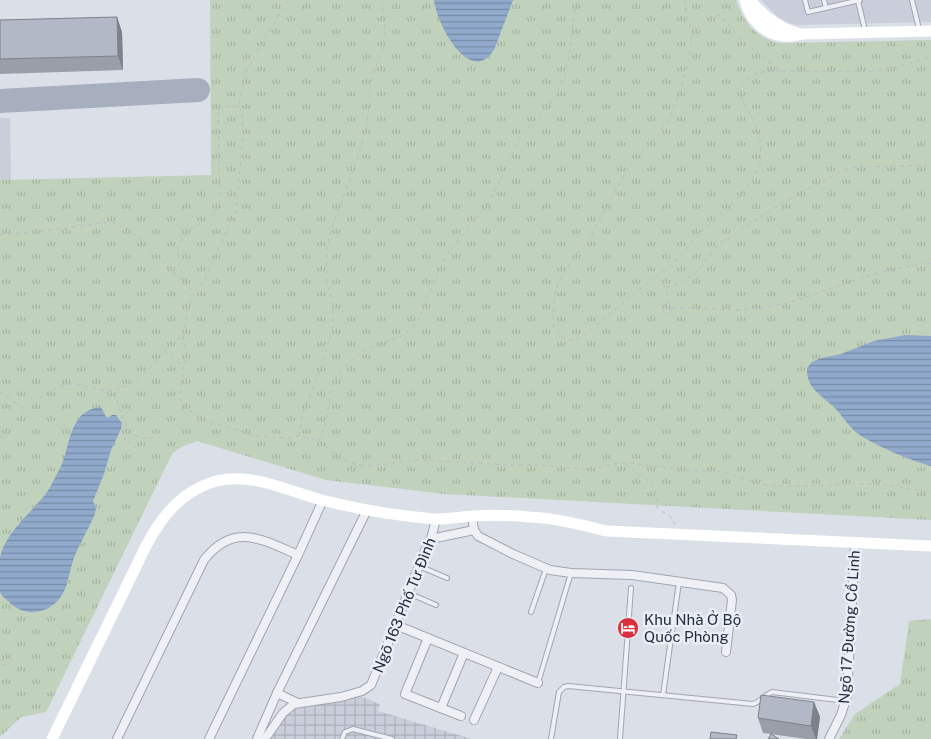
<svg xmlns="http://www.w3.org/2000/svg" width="931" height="739" viewBox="0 0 931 739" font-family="'Public Sans',sans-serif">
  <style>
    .built { fill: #c9ceda }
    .industrial { fill: url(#industrial-grid) }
    .grass { fill: url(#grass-tufts) }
    .water { fill: url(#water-rules) }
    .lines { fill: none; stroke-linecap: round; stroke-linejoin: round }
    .taxiway { stroke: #a7aebd; stroke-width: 24 }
    .lane-casing { stroke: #a0a6b1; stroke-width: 6 }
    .street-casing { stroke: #a0a6b1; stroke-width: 10 }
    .path { stroke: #b9bdc6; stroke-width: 1; stroke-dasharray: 4 4; stroke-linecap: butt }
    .lane { stroke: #eef0f5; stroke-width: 4 }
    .street { stroke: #eef0f5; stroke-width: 8 }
    .secondary { stroke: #fff; stroke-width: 11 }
    .wall { fill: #999ea9 }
    .shaded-wall { fill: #7d818a }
    .building { fill: #b2b8c5; stroke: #7d818a }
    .labels { text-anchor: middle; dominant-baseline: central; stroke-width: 5; stroke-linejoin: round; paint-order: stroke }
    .street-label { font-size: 15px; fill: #242c3f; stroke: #eaeef5 }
    .poi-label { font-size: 15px; fill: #242c3f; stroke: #eaeef5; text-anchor: start }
  </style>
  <defs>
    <pattern id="industrial-grid" width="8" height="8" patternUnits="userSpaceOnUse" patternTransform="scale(1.25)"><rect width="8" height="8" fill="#c9ceda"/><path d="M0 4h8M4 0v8" fill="none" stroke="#acb1bc"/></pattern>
    <pattern id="grass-tufts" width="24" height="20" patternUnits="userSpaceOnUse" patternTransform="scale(1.25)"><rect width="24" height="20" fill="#c0d2bb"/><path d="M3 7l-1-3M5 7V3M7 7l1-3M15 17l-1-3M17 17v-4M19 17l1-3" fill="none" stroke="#a5b4a2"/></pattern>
    <pattern id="water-rules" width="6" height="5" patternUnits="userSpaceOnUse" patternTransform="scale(1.25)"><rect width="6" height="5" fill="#91aacc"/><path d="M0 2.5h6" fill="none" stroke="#768ba7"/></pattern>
  </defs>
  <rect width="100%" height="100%" fill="#dbdfe7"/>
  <!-- built -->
  <g class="built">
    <path d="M761 0H931V22L798 25 788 23 777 16Z"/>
    <path d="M0 118H10L11 180H0Z"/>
  </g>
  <!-- industrial -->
  <path class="industrial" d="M358 695 380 704 378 711 472 739H270L287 713 294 706Z"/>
  <!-- grass -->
  <g class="grass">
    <path d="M210 0H736C745 24 754 36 779 43L931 40V520L445 494 326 480 197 441 181 447 172 454 46 712 21 717 0 737V180L211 175Z"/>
    <path d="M931 619V739H839L855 714 900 684 909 621Z"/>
  </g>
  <!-- water -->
  <g class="water">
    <path d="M434 0H513L494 50C469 88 436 22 434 0Z"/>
    <path d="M905 335 931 336V466C912 461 873 445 857 433 848 426 842 415 834 407 821 395 806 388 807 368L812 362 821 358 841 354 874 341Z"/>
    <path d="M100 407C104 410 104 416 108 418L112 415H116L122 423 121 429 111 450 104 474 93 501 96 507 95 514C89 528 81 541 75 555 70 567 69 583 62 595 50 614 26 618 10 603 7 600 2 597 0 592 0 587 0 564 0 558 5 533 29 515 44 496 50 489 54 479 59 470 71 449 67 411 100 407Z"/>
  </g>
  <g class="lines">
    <!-- taxiway -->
    <path class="taxiway" d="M0 101 198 90"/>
    <!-- lane casing -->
    <g class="lane-casing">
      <g id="lane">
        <path d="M805 0 808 12 860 0"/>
        <path d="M824 0 826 8"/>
        <path d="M912 0 919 29"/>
        <path d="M858 1 865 30"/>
        <path d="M419 566 447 578"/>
        <path d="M408 593 436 605"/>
        <path d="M531 612 546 569"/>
        <path d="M538 683 571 573"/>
        <path d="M663 695 679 582"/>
        <path d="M342 739 345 732 353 729 392 739"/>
        <path d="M551 739 559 692 564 687 568 686 753 704C760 702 765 695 772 692L846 701"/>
        <path d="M620 739 631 588"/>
      </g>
    </g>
    <!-- street casing -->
    <g class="street-casing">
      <g id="street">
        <path d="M472 516 474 530 478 536 513 554 550 570 571 573 632 575 723 588 731 595 732 600 726 652"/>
        <path d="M431 539 474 530"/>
        <path d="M396 625 538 683"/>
        <path d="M428 638 405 694 461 716"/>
        <path d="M277 693 298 703"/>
        <path d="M441 708 464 653"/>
        <path d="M474 720 498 667"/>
        <path d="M117 739 204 560C234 522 261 539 298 555"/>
        <path d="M209 739 298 555 323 500"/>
        <path d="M257 739 277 693 367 510"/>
        <path d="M265 739 283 713 294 704 341 697 362 691 371 685 425 551 431 539 436 519"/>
        <path d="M829 739 841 715 847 696 855 543"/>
      </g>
    </g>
    <!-- path -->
    <g class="path">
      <path d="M685 0 686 13 692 33 711 17 719 15 729 24 739 38 780 71 865 72 893 68 931 57"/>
      <path d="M0 234 29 233 109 222C120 224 128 228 136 235L184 282C182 272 177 259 178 248 180 232 197 227 208 218 213 213 217 209 220 203L218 107 239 106 244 75 288 0"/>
      <path d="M656 277 674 262 705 228 740 196 749 185 761 162 760 141 756 126 742 100 738 88C747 74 764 70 780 71"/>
      <path d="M666 287 679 284 698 271 718 245 754 221 782 203 842 171 856 167 931 165"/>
      <path d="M194 291 204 281 236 211 243 138 242 112 239 107"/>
      <path d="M668 304C668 294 666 281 655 277L582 337 573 340 565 339 557 332 553 324 555 292 560 279 575 255 586 245 628 168 657 136 669 119 680 91 688 64 691 48 692 33"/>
      <circle cx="667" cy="309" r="4.5"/>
      <path d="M672 308C701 307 731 312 760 308 799 303 834 286 871 275 890 269 911 266 931 263"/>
      <path d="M183 336 187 355 184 366"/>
      <path d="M164 350 183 336 187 312 194 291 185 284"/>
      <path d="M0 392 26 410"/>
      <path d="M115 392C117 403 125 430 136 436 143 439 153 438 161 437"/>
      <path d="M128 429 124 435 125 440 136 448"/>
      <path d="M299 436 303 412 322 366 333 325V307L326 276 327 249 330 233 357 160 366 129 370 100V85L382 50 385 32 382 0"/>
      <path d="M0 438C17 420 40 392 65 385 74 382 86 386 95 389 115 394 132 386 147 371 153 365 158 357 164 351L184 367 180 394 181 401 187 409 202 419 255 436 287 438 299 436 319 441 332 452 346 461 357 465 370 466 416 460 511 465H540L591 470 612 464 629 463 697 471H720L762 484 781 486H825L853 483 894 486 931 492"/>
      <path d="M319 441 327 417 331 388 337 375 344 367 366 349 404 335 419 319 433 283 447 255 488 204 499 183 519 138 554 99 564 78 570 51 574 15 579 0"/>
      <path d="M625 464C636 472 654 481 657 496 657 500 657 504 657 508L672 518 675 525"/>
      <path d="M0 661 10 656 12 660 9 664 0 665"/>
    </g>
    <!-- lane -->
    <use href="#lane" class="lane"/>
    <!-- street -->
    <use href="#street" class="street"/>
    <!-- secondary -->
    <g class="secondary">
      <path d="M745 0C749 18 764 34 783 36 790 37 797 35 803 34L931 31"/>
      <path d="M750 0C763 16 777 27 797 33"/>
      <path d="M52 739 146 546C162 516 181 491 216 481 253 472 287 491 322 500 358 509 397 516 435 519 447 519 460 517 472 516 491 515 510 515 529 517 556 518 581 525 607 531L931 546"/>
    </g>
  </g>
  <!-- wall -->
  <g class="wall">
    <path d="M117 17 122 32 123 70 0 74V20Z"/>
    <path d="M814 702 820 717 817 739H806L763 733 758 718Z"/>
  </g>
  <!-- shaded-wall -->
  <g class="shaded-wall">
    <path d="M117 17 122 32 123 70 118 56Z"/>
    <path d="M814 702 820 717 817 739H816L811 726Z"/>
  </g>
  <!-- building -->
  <g class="building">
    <path d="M117 17 118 56 0 59V20Z"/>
    <path d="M761 695 814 702 811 726 758 718Z"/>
    <path d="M711 732 737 735 736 739H710Z"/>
    <path d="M771 734 779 739H768Z"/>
  </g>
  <!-- icons -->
  <defs>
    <g id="hotel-disc" transform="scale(1.125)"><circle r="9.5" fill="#dc303e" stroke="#eaeef5"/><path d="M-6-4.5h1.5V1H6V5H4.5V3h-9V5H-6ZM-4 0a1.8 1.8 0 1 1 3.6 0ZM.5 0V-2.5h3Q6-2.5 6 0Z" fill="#fff"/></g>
  </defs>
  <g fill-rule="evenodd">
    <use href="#hotel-disc" x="628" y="628"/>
  </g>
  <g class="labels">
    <!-- street labels -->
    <g class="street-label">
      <text transform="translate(404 605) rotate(-68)">Ngõ 163 Phố Tư Đình</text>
      <text transform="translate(849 627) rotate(-86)">Ngõ 17 Đường Cổ Linh</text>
    </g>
    <!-- poi labels -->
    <g class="poi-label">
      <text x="644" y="619">Khu Nhà Ở Bộ<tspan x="644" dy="17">Quốc Phòng</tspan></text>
    </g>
  </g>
</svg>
